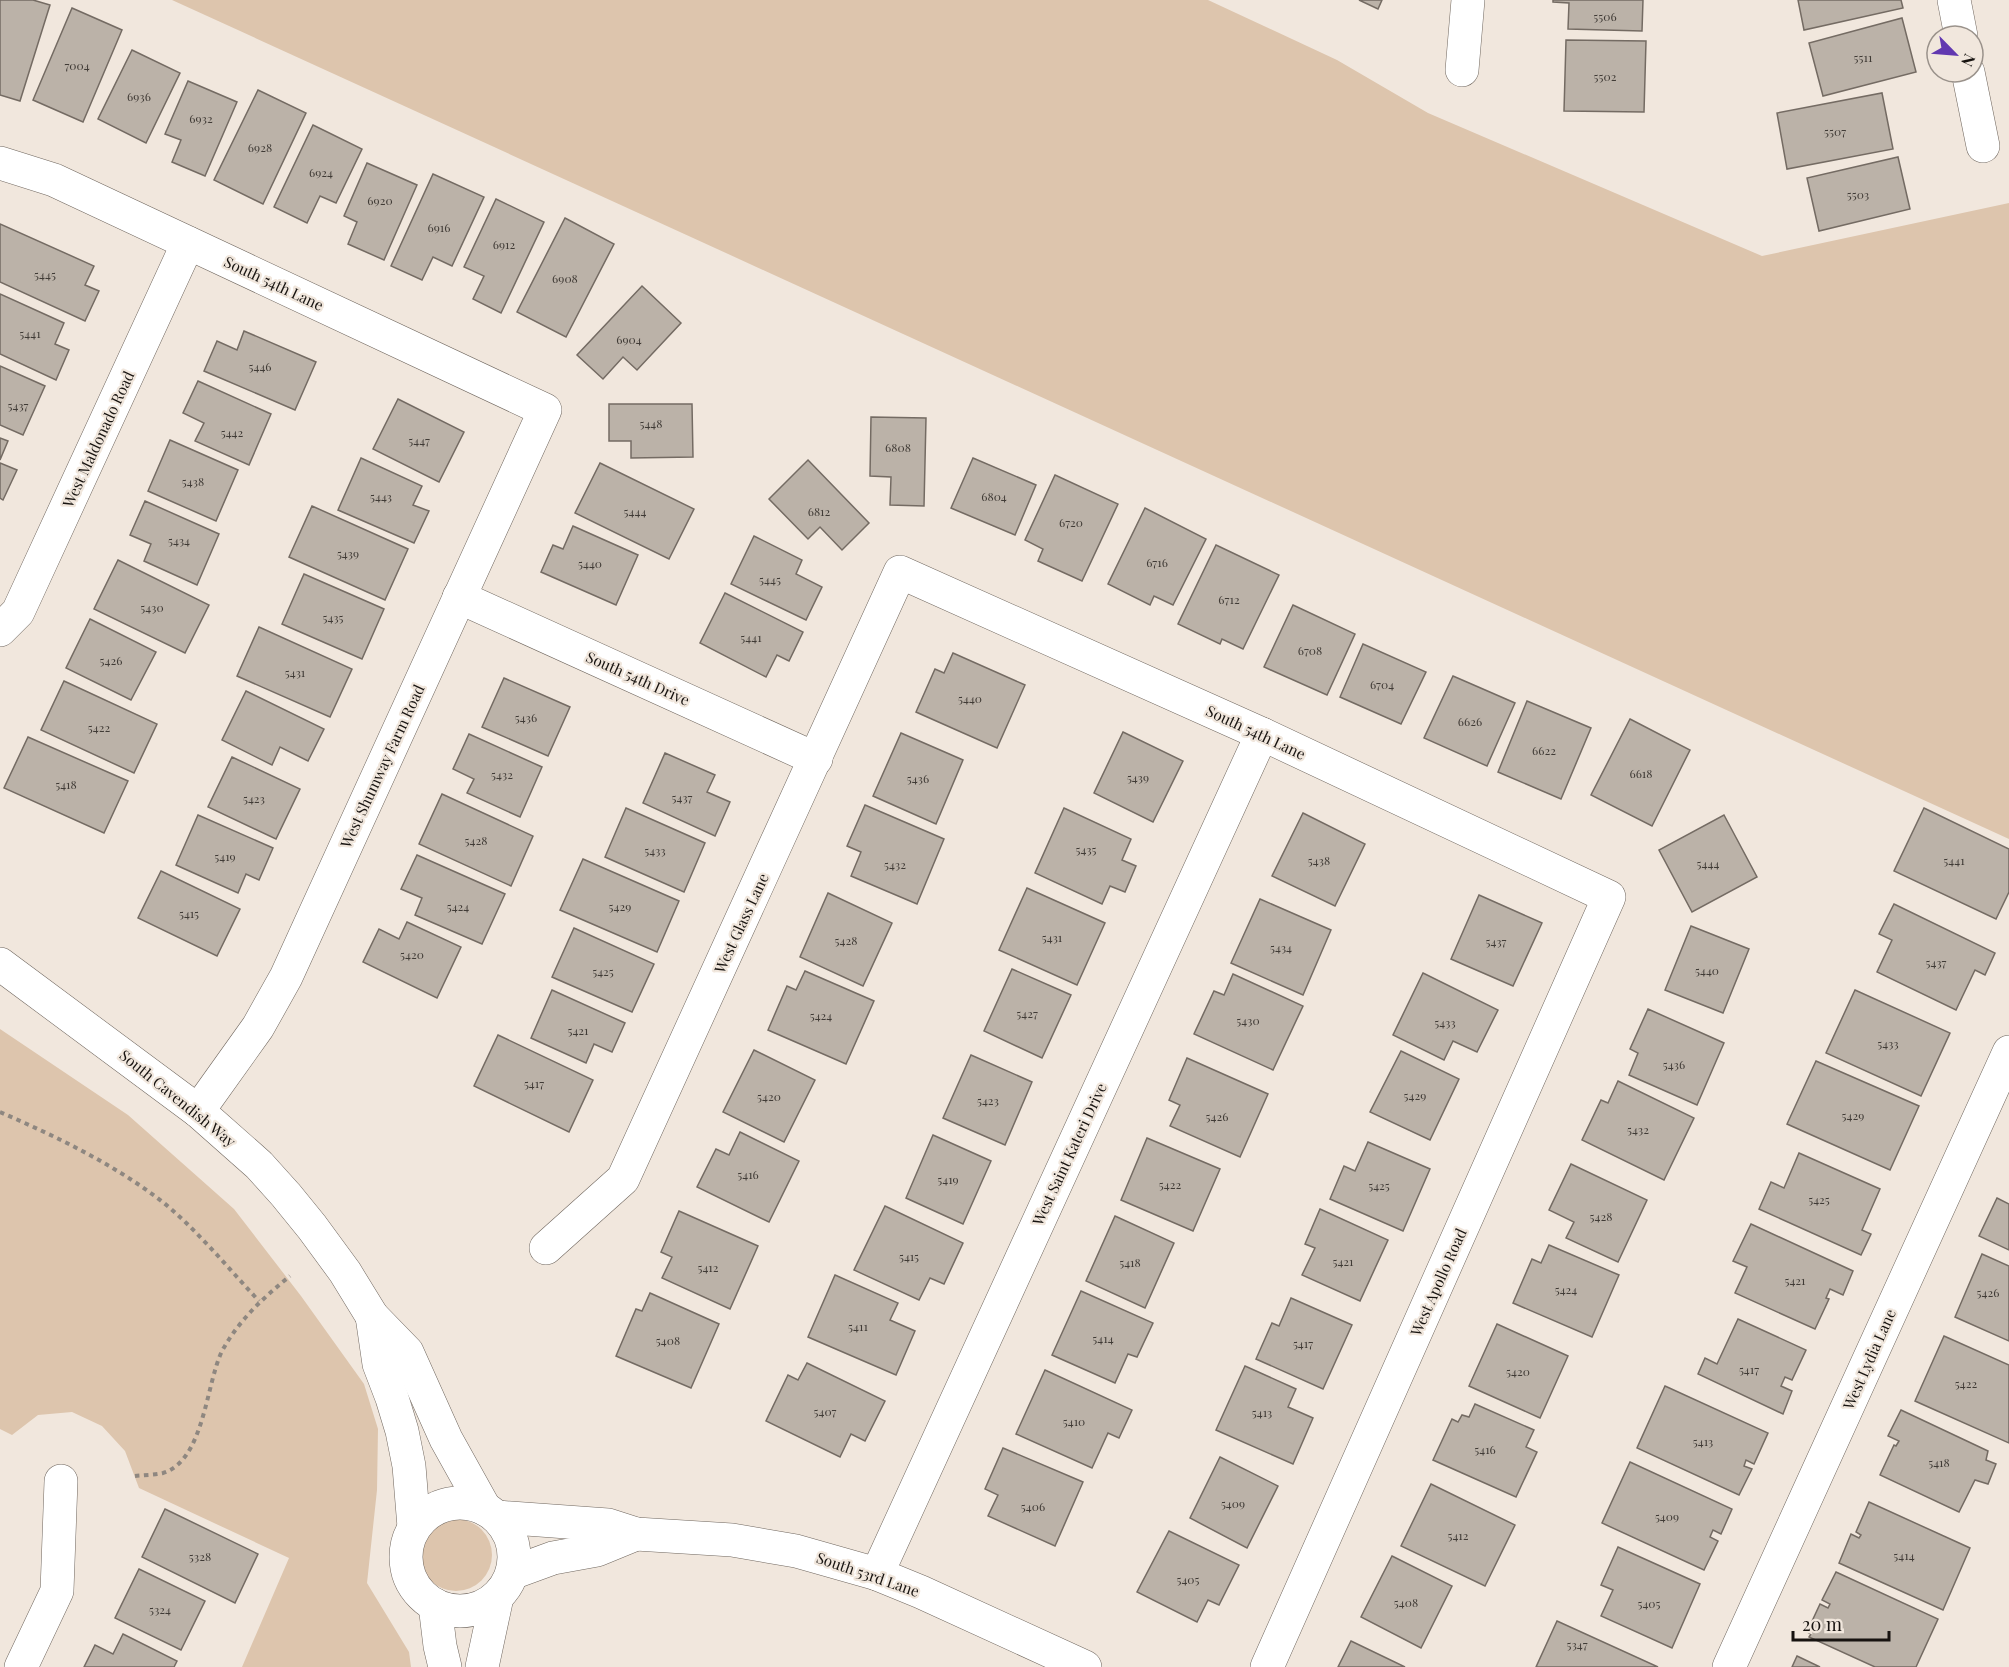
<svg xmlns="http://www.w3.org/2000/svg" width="2009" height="1667" viewBox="0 0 2009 1667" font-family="'Playfair Display',serif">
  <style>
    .green { fill: #ddc5ad }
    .building { fill: #bbb2a8; stroke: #746b63; stroke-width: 1.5 }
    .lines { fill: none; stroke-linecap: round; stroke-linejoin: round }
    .minor-casing { stroke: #70675f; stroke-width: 34 }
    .path { stroke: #8e8780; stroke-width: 4; stroke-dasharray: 4.5 4.5; stroke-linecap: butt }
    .minor { stroke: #fff; stroke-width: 33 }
    .labels { text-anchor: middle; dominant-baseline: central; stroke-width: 4.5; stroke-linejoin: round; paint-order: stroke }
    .number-label { font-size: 12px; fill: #403b36 }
    .street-label { font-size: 15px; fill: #171310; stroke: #f1e7dd }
  </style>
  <rect width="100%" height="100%" fill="#f1e7dd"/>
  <!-- green -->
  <g class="green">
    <path d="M172 0H1208L1337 60 1428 113 1762 256 2009 203V839Z"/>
    <path d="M0 1029 128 1115 234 1209 301 1296 364 1384 378 1429 377 1490 367 1583 409 1652 411 1667H242L289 1558 139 1488 125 1451 102 1426 72 1412 38 1415 12 1435 0 1429Z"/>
    <circle cx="456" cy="1555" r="36"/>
  </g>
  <!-- building -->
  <g class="building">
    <path d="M0 0H33L50 5 20 101 0 95Z"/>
    <path d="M1359 0H1382L1378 9Z"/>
    <path d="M1553 0H1643L1642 31 1568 29 1569 3 1553 2Z"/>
    <path d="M1798 0H1901L1903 8 1804 30Z"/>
    <path d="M72 8 122 30 83 122 33 100Z"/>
    <path d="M1902 18 1916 72 1823 96 1809 43Z"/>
    <path d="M1566 40 1646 41 1644 112 1564 111Z"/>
    <path d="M132 50 180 73 146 143 98 119Z"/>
    <path d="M188 81 237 102 205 176 172 162 181 140 165 134Z"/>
    <path d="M258 90 306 113 263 204 214 180Z"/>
    <path d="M1882 93 1893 149 1787 169 1777 113Z"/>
    <path d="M313 125 362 149 336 203 320 196 307 223 274 207Z"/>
    <path d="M1898 157 1910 209 1819 231 1807 178Z"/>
    <path d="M367 163 417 185 384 260 348 244 357 222 344 216Z"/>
    <path d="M433 174 484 197 452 266 433 257 422 280 391 266Z"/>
    <path d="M496 199 544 222 501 313 473 299 484 276 464 267Z"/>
    <path d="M565 218 614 244 566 337 517 312Z"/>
    <path d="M0 224 94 266 85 285 99 291 85 321 0 282Z"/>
    <path d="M642 286 681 323 637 370 623 357 603 379 577 355Z"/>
    <path d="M0 294 64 323 55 344 69 350 56 380 0 354Z"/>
    <path d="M244 331 316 362 295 410 204 371 217 341 237 350Z"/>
    <path d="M0 366 45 386 23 435 0 425Z"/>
    <path d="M198 381 271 414 249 465 195 441 204 423 183 413Z"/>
    <path d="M398 399 464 432 439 482 373 449Z"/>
    <path d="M609 404H692L693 457 631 458V441H609Z"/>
    <path d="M871 417 926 418 924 506 890 505 891 477 870 476Z"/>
    <path d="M0 438 8 441 0 460Z"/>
    <path d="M170 440 238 470 216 521 148 491Z"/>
    <path d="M361 458 422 486 413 505 429 511 414 543 338 510Z"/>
    <path d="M973 458 1036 485 1015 535 951 508Z"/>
    <path d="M808 460 869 523 842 550 820 527 808 539 769 499Z"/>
    <path d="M0 463 17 470 3 500 0 498Z"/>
    <path d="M600 463 694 509 669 559 575 513Z"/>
    <path d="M1055 475 1118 504 1082 581 1038 561 1043 549 1025 540Z"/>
    <path d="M145 501 219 534 197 585 144 561 151 544 130 535Z"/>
    <path d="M312 506 408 549 385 600 289 557Z"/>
    <path d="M1145 508 1206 539 1173 605 1154 596 1150 605 1108 584Z"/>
    <path d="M573 526 638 555 616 605 541 572 553 545 563 549Z"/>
    <path d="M754 536 802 560 796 574 822 587 806 620 731 584Z"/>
    <path d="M1216 545 1279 575 1243 649 1222 639 1220 644 1178 624Z"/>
    <path d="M118 560 209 605 185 653 94 609Z"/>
    <path d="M304 574 384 609 362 659 282 624Z"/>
    <path d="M725 593 803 632 789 661 777 655 766 677 700 643Z"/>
    <path d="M1293 605 1355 634 1327 695 1264 667Z"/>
    <path d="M90 619 156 652 131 700 66 668Z"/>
    <path d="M259 627 352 669 330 717 237 676Z"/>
    <path d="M1363 644 1426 672 1401 724 1340 697Z"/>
    <path d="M953 653 1025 685 997 748 916 712 935 669 944 673Z"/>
    <path d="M1453 676 1515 703 1487 766 1424 738Z"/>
    <path d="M504 678 570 707 548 756 482 727Z"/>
    <path d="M64 681 157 724 134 773 41 730Z"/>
    <path d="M246 691 324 729 308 761 280 747 272 765 222 740Z"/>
    <path d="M1527 701 1591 728 1561 799 1498 772Z"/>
    <path d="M1630 719 1690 750 1652 826 1591 795Z"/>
    <path d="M1123 732 1183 761 1153 822 1094 793Z"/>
    <path d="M901 733 963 760 936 824 873 796Z"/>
    <path d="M469 734 542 767 520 817 467 793 474 779 453 769Z"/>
    <path d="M28 737 128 781 104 833 4 788Z"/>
    <path d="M665 753 715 775 707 792 730 802 715 836 643 803Z"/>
    <path d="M232 757 300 789 276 839 208 807Z"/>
    <path d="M442 794 533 836 511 886 419 844Z"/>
    <path d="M865 805 944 839 917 904 851 876 861 852 847 846Z"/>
    <path d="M626 808 705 843 684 892 605 857Z"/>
    <path d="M1064 808 1131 839 1122 860 1136 866 1125 892 1110 886 1102 904 1035 873Z"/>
    <path d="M1924 808 2009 849V892L1996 919 1894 871Z"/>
    <path d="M1303 813 1365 844 1335 906 1272 876Z"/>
    <path d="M198 815 273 848 259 880 246 874 238 893 176 865Z"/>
    <path d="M1724 815 1757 877 1692 912 1659 850Z"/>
    <path d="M417 855 505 894 482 944 415 915 422 898 401 889Z"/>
    <path d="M583 859 679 901 657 952 560 910Z"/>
    <path d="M161 871 240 909 217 956 138 918Z"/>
    <path d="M1027 888 1105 923 1077 985 999 950Z"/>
    <path d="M828 893 892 923 863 986 800 957Z"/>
    <path d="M1479 895 1542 923 1513 986 1451 959Z"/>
    <path d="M1260 899 1331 930 1303 995 1231 963Z"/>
    <path d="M1894 904 1995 953 1985 975 1975 970 1956 1010 1877 972 1892 940 1879 934Z"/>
    <path d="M407 922 461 947 437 998 363 962 379 929 399 939Z"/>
    <path d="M1691 926 1749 949 1723 1013 1665 990Z"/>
    <path d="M574 928 654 964 632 1012 552 977Z"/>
    <path d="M1012 969 1071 995 1042 1058 984 1031Z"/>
    <path d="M805 971 874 1001 846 1064 768 1030 787 986 796 990Z"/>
    <path d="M1423 973 1498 1010 1477 1052 1453 1041 1444 1060 1393 1035Z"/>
    <path d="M1233 974 1303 1006 1273 1070 1194 1034 1214 991 1224 995Z"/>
    <path d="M552 990 625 1023 612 1052 594 1044 586 1063 531 1038Z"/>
    <path d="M1855 990 1950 1033 1921 1096 1826 1053Z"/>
    <path d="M1648 1009 1724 1043 1697 1105 1629 1075 1638 1053 1630 1049Z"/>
    <path d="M498 1035 593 1080 569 1132 474 1086Z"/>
    <path d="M754 1050 815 1080 784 1142 723 1112Z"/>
    <path d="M1401 1051 1459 1079 1430 1140 1370 1112Z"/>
    <path d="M971 1055 1032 1082 1005 1145 943 1118Z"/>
    <path d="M1187 1058 1268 1094 1240 1157 1170 1126 1180 1105 1169 1100Z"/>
    <path d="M1816 1061 1919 1106 1890 1170 1787 1124Z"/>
    <path d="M1618 1081 1694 1118 1664 1180 1582 1140 1601 1100 1608 1103Z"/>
    <path d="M740 1132 799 1161 769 1222 697 1187 716 1149 729 1155Z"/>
    <path d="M933 1135 991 1161 963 1224 906 1198Z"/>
    <path d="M1147 1138 1220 1169 1193 1231 1121 1200Z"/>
    <path d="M1368 1142 1430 1169 1403 1231 1330 1199 1344 1166 1355 1171Z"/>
    <path d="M1799 1153 1880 1189 1862 1230 1871 1234 1861 1255 1759 1209 1771 1182 1784 1188Z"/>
    <path d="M1571 1164 1647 1200 1618 1262 1566 1238 1574 1222 1549 1210Z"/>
    <path d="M1997 1198 2009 1204V1250L1979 1236Z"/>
    <path d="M885 1206 963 1243 944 1284 930 1278 919 1300 854 1270Z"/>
    <path d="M1320 1209 1388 1240 1360 1301 1302 1275 1315 1248 1305 1244Z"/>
    <path d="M679 1211 758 1246 730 1309 662 1278 672 1257 661 1252Z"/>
    <path d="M1115 1216 1174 1243 1145 1308 1086 1281Z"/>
    <path d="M1751 1224 1853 1271 1843 1295 1830 1289 1826 1298 1829 1299 1815 1329 1735 1293 1747 1267 1733 1261Z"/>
    <path d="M1549 1245 1619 1275 1592 1337 1513 1303 1532 1259 1541 1263Z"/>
    <path d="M1982 1254 2009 1266V1341L1955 1317Z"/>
    <path d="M835 1275 898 1303 890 1320 915 1331 896 1375 808 1337Z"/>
    <path d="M1081 1291 1153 1323 1137 1357 1128 1354 1115 1383 1052 1355Z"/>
    <path d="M650 1293 719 1324 691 1388 616 1356 636 1309 642 1311Z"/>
    <path d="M1291 1298 1352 1325 1323 1389 1256 1359 1272 1323 1279 1326Z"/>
    <path d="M1738 1319 1806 1350 1792 1380 1785 1377 1781 1386 1792 1391 1783 1414 1698 1374 1705 1358 1717 1364Z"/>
    <path d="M1497 1324 1568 1356 1540 1418 1469 1386Z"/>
    <path d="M1944 1336 2009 1365V1443L1915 1401Z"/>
    <path d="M807 1363 885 1401 865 1441 851 1434 840 1457 766 1421 788 1375 798 1380Z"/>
    <path d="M1245 1366 1296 1389 1288 1407 1313 1418 1293 1464 1216 1430Z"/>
    <path d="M1045 1370 1132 1410 1119 1438 1108 1433 1092 1468 1016 1434Z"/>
    <path d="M1665 1386 1768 1433 1754 1464 1746 1460 1744 1466 1752 1469 1739 1495 1637 1448Z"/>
    <path d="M1475 1404 1534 1430 1526 1447 1537 1452 1516 1497 1433 1460 1452 1419 1458 1422 1462 1415 1469 1417Z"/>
    <path d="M1901 1410 1988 1451 1986 1460 1996 1464 1988 1484 1975 1480 1959 1512 1880 1475 1894 1445 1896 1446 1899 1441 1888 1436Z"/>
    <path d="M1003 1448 1083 1482 1055 1546 988 1516 998 1495 985 1489Z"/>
    <path d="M1220 1457 1278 1486 1247 1548 1190 1518Z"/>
    <path d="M1630 1462 1732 1509 1721 1534 1713 1530 1710 1537 1718 1541 1704 1570 1602 1523Z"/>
    <path d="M1431 1484 1515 1525 1485 1586 1401 1546Z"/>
    <path d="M1869 1502 1970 1548 1943 1610 1839 1563 1851 1534 1859 1538 1861 1535 1856 1532Z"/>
    <path d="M165 1509 258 1554 235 1603 142 1557Z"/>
    <path d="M1169 1531 1239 1565 1219 1605 1208 1600 1197 1622 1137 1592Z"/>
    <path d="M1618 1547 1700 1584 1672 1648 1601 1616 1613 1590 1601 1585Z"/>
    <path d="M1392 1556 1452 1586 1421 1648 1361 1617Z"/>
    <path d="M139 1569 205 1601 181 1650 115 1618Z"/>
    <path d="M1836 1572 1938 1619 1916 1667H1875L1809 1637 1811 1634 1807 1632 1820 1604 1828 1608 1830 1604 1822 1600Z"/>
    <path d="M1557 1621 1658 1667H1536Z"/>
    <path d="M123 1634 177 1661 174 1667H84L95 1645 113 1654Z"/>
    <path d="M1351 1641 1405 1667H1338Z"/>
    <path d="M1797 1656 1820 1667H1792Z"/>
  </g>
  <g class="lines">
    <!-- minor casing -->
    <g class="minor-casing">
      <g id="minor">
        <path d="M1954 0 1961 36"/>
        <path d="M1462 70 1468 0"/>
        <path d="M1968 72 1983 146"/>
        <path d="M0 163 54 180 545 410 286 977 258 1027 198 1111"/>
        <path d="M459 597 816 759"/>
        <path d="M0 630 18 612 188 243"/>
        <path d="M0 964 198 1111 259 1165 286 1195 312 1227 345 1272 372 1316 407 1352 446 1439 485 1509"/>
        <path d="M546 1248 623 1179 900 572 1262 734 1609 897 1267 1667"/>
        <path d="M372 1316 379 1364 392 1398 402 1431 409 1466 414 1527"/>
        <circle cx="460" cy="1557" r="54"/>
        <path d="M497 1517 608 1525 636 1534 732 1540 796 1551 877 1574 921 1592 1085 1667"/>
        <path d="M512 1573 553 1558 597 1550 636 1534"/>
        <path d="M877 1574 1262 734"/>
        <path d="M435 1605 440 1646 445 1667"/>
        <path d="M21 1667 57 1591 61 1481"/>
        <path d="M482 1667 497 1597"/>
        <path d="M1729 1667 2009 1052"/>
      </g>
    </g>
    <!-- path -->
    <g class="path">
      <path d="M0 1112C57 1137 114 1164 164 1203 199 1232 228 1268 259 1301"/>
      <path d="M135 1476C144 1475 154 1475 163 1473 204 1461 206 1384 222 1351 239 1320 263 1298 290 1276"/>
    </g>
    <!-- minor -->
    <use href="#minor" class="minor"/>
  </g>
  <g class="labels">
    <!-- number labels -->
    <g class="number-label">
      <text x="1605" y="16">5506</text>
      <text x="1863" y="57">5511</text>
      <text x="77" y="65">7004</text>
      <text x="1605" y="76">5502</text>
      <text x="139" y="96">6936</text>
      <text x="201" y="118">6932</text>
      <text x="1835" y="131">5507</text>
      <text x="260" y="147">6928</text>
      <text x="321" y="172">6924</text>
      <text x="1858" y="194">5503</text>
      <text x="380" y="200">6920</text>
      <text x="439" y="227">6916</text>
      <text x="504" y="244">6912</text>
      <text x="45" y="274">5445</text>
      <text x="565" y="278">6908</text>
      <text x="30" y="333">5441</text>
      <text x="629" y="339">6904</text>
      <text x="260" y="366">5446</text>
      <text x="18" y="405">5437</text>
      <text x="651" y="423">5448</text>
      <text x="232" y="432">5442</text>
      <text x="419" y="440">5447</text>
      <text x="898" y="447">6808</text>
      <text x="193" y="481">5438</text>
      <text x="381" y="496">5443</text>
      <text x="994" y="496">6804</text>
      <text x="635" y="511">5444</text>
      <text x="819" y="511">6812</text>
      <text x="1071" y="522">6720</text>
      <text x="179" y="540">5434</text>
      <text x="348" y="553">5439</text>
      <text x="1157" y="562">6716</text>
      <text x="590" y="563">5440</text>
      <text x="770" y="579">5445</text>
      <text x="1229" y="599">6712</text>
      <text x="152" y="607">5430</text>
      <text x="333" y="617">5435</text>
      <text x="751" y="637">5441</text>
      <text x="1310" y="650">6708</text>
      <text x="111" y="660">5426</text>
      <text x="295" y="672">5431</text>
      <text x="1382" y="684">6704</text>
      <text x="970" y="698">5440</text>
      <text x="526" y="717">5436</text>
      <text x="1470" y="721">6626</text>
      <text x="99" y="727">5422</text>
      <text x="1544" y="750">6622</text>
      <text x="1641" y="773">6618</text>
      <text x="502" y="774">5432</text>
      <text x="1138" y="777">5439</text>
      <text x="918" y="778">5436</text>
      <text x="66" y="784">5418</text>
      <text x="682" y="797">5437</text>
      <text x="254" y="798">5423</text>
      <text x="476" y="840">5428</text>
      <text x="1086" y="849">5435</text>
      <text x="655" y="850">5433</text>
      <text x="225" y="856">5419</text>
      <text x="1319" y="860">5438</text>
      <text x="1954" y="860">5441</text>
      <text x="1708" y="863">5444</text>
      <text x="895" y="864">5432</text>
      <text x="458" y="906">5424</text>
      <text x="620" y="906">5429</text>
      <text x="189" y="913">5415</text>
      <text x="1052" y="937">5431</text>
      <text x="846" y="940">5428</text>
      <text x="1496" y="941">5437</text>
      <text x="1281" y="947">5434</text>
      <text x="412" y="954">5420</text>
      <text x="1936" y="962">5437</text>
      <text x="1707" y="970">5440</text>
      <text x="603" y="971">5425</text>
      <text x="1027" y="1013">5427</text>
      <text x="821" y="1015">5424</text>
      <text x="1248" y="1020">5430</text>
      <text x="1445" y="1022">5433</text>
      <text x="578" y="1030">5421</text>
      <text x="1888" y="1043">5433</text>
      <text x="1674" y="1064">5436</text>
      <text x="534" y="1083">5417</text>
      <text x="1415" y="1095">5429</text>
      <text x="769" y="1096">5420</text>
      <text x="988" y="1100">5423</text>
      <text x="1853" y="1115">5429</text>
      <text x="1217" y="1116">5426</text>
      <text x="1638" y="1129">5432</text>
      <text x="748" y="1174">5416</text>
      <text x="948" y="1179">5419</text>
      <text x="1170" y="1184">5422</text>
      <text x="1379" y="1185">5425</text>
      <text x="1819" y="1199">5425</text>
      <text x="1601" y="1216">5428</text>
      <text x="909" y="1256">5415</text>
      <text x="1343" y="1261">5421</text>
      <text x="1130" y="1262">5418</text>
      <text x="708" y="1267">5412</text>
      <text x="1795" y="1280">5421</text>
      <text x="1566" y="1289">5424</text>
      <text x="1988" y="1292">5426</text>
      <text x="858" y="1326">5411</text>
      <text x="1103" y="1338">5414</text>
      <text x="668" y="1340">5408</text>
      <text x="1303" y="1343">5417</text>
      <text x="1749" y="1369">5417</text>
      <text x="1518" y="1371">5420</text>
      <text x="1966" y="1383">5422</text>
      <text x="825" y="1411">5407</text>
      <text x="1262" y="1412">5413</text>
      <text x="1074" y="1421">5410</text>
      <text x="1703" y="1441">5413</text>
      <text x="1485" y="1449">5416</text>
      <text x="1939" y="1462">5418</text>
      <text x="1233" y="1503">5409</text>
      <text x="1033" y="1506">5406</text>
      <text x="1667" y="1516">5409</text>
      <text x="1458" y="1535">5412</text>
      <text x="1904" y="1555">5414</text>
      <text x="200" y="1556">5328</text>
      <text x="1188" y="1579">5405</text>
      <text x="1406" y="1602">5408</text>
      <text x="1649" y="1603">5405</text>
      <text x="160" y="1609">5324</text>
      <text x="1577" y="1644">5347</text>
    </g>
    <!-- street labels -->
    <g class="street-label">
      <text transform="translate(274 283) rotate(25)">South 54th Lane</text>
      <text transform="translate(98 439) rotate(-65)">West Maldonado Road</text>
      <text transform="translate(638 678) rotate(24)">South 54th Drive</text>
      <text transform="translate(1256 732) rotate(25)">South 54th Lane</text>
      <text transform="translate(382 766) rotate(-65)">West Shumway Farm Road</text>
      <text transform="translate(741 923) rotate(-65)">West Glass Lane</text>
      <text transform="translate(178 1098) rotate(39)">South Cavendish Way</text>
      <text transform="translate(1069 1154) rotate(-65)">West Saint Kateri Drive</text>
      <text transform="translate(1438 1282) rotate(-66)">West Apollo Road</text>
      <text transform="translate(1869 1359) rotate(-66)">West Lydia Lane</text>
      <text transform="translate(868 1574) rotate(19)">South 53rd Lane</text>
    </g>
  </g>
  <!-- north arrow -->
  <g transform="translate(1955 54) rotate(115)"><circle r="28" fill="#f1e7dd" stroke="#9a928b" stroke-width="1.5"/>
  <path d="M0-4.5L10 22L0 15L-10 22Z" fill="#6138b0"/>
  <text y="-9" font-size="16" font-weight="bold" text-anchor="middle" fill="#171310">N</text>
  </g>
  <!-- scale -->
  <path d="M1793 1631v9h96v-9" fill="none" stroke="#171310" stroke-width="3"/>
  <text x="1802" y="1631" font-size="18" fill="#171310" stroke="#f1e7dd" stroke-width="4.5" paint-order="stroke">20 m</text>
</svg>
